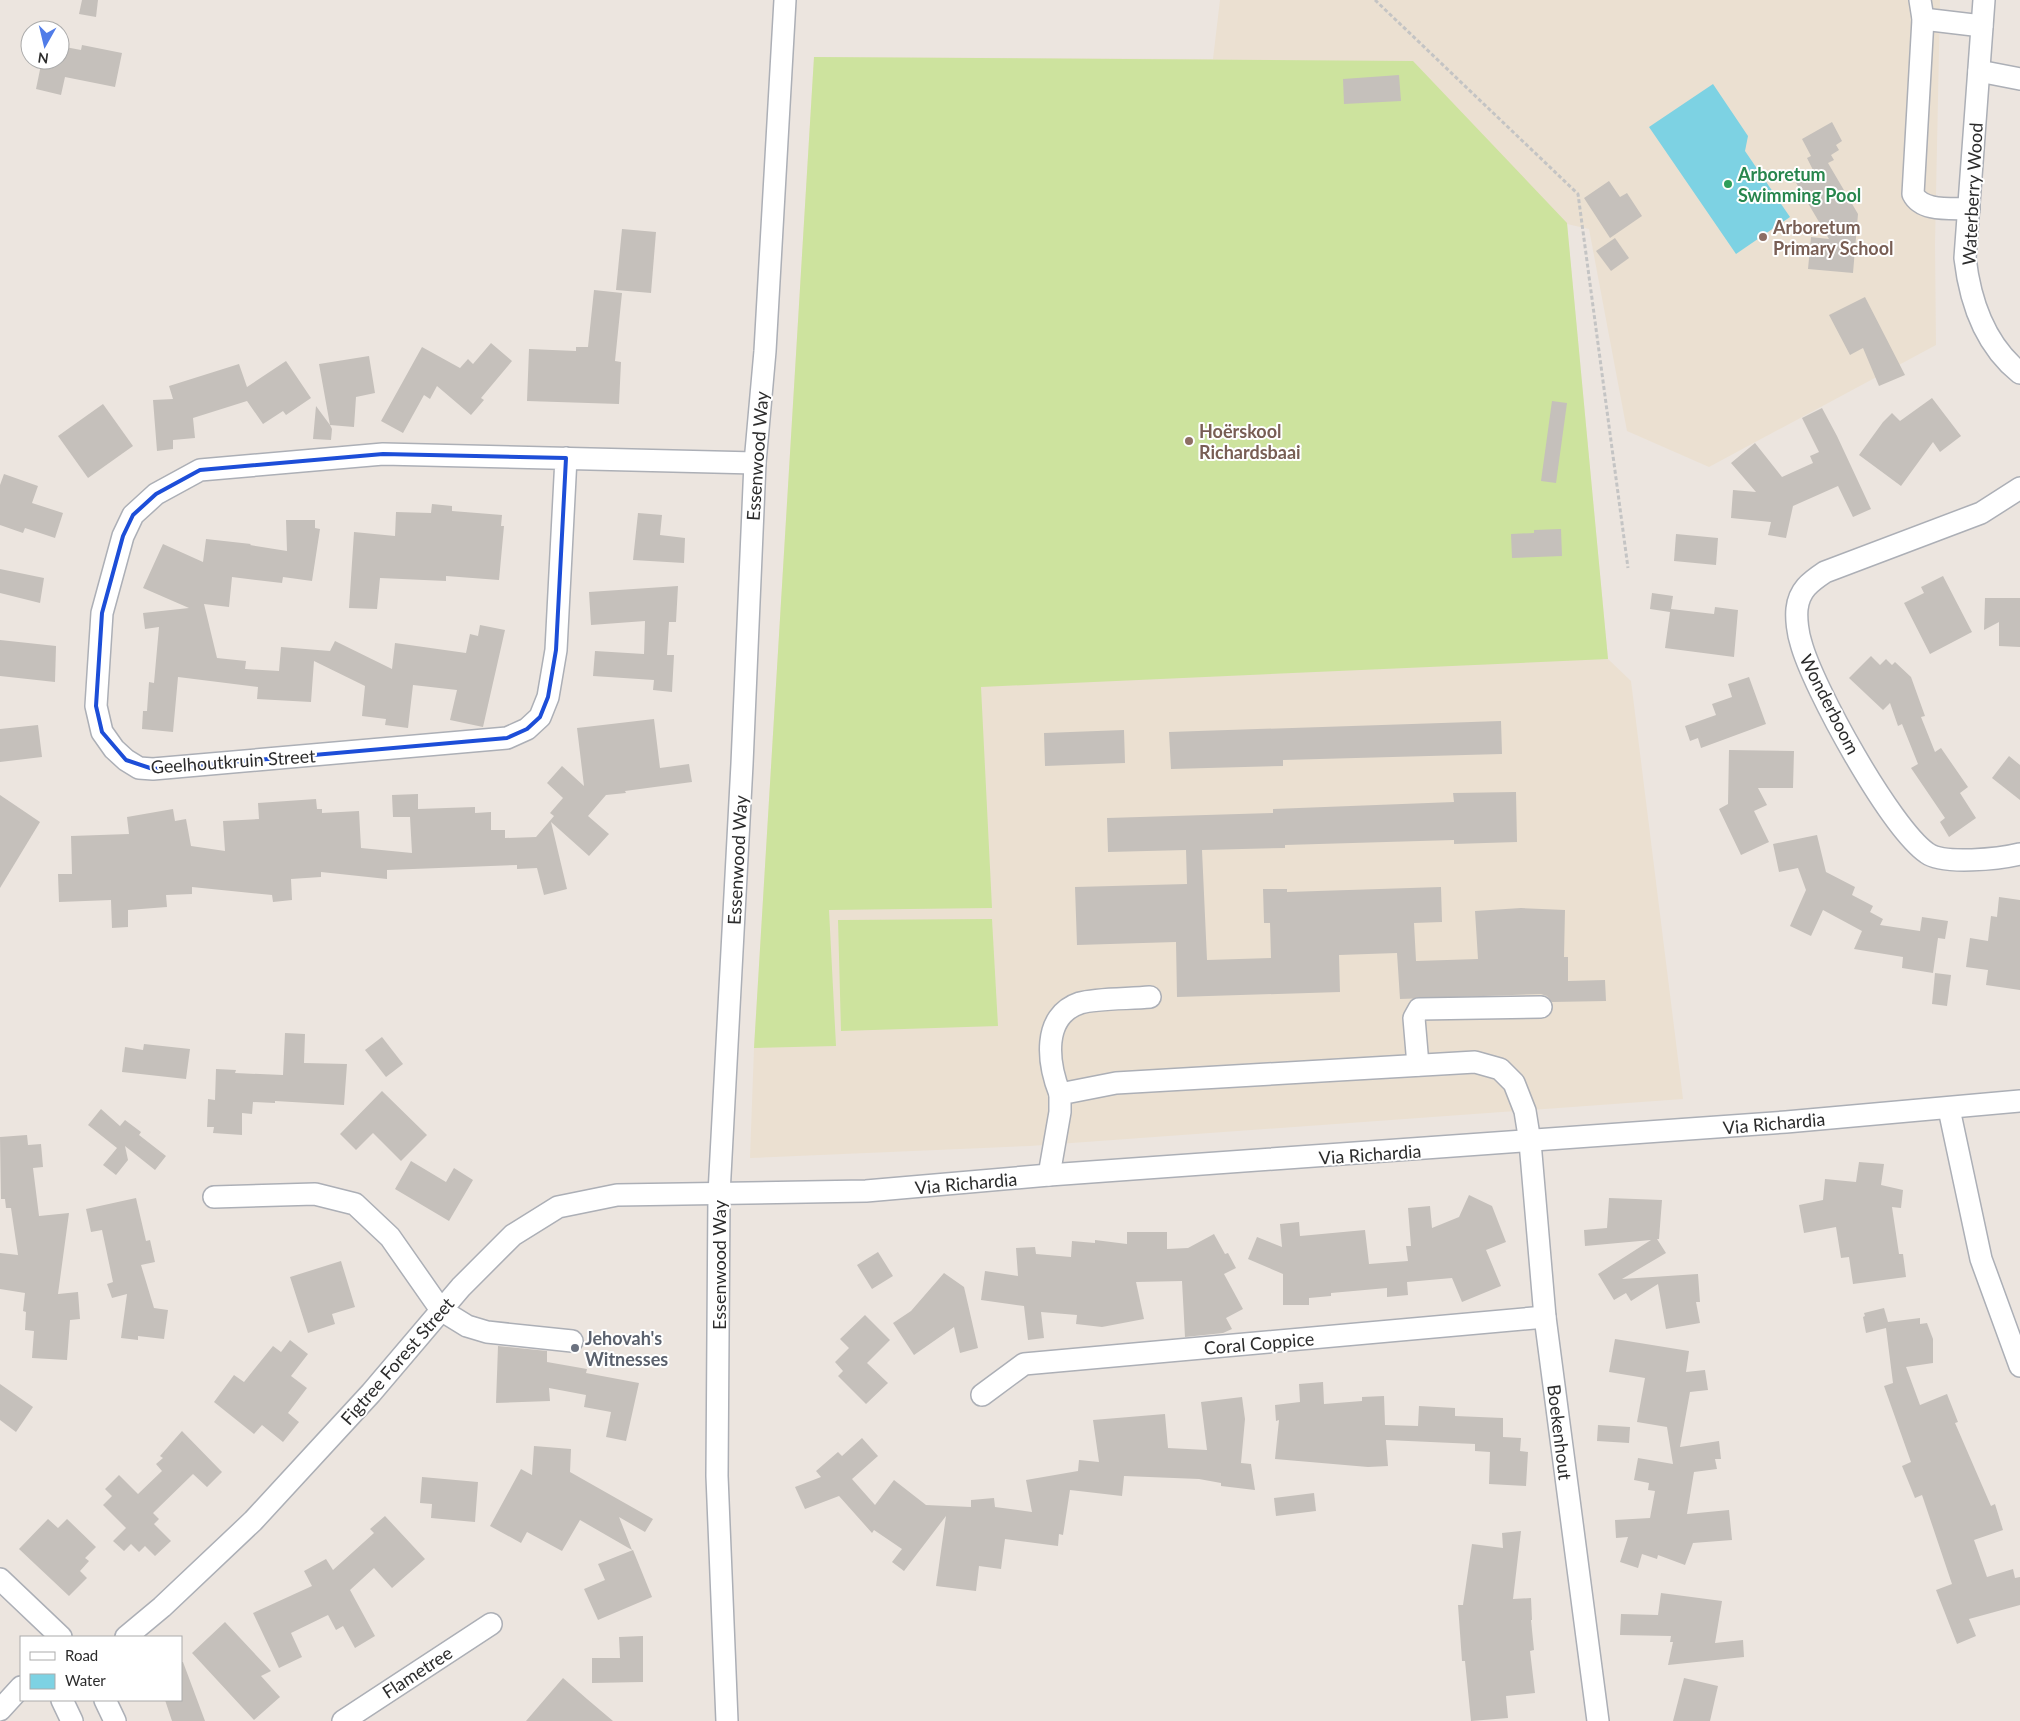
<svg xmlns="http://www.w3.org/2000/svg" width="2020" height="1721" viewBox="0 0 2020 1721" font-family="Lato,sans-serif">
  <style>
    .education { fill: #ebe0d1 }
    .pitch { fill: #cde39e }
    .water { fill: #7dd2e3 }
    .building { fill: #c5c0bb }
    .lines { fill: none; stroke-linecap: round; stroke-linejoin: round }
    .minor-casing { stroke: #acafb6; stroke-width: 24 }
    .path { stroke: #c4c4c4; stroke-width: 3; stroke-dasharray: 4 2.5; stroke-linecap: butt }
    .minor { stroke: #fff; stroke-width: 21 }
    .marked { fill: none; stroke: #1d4ed8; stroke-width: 4; stroke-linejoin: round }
    .leisure-dot { fill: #2e9e5b; stroke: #fff; stroke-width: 2 }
    .education-dot { fill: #8d6e63; stroke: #fff; stroke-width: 2 }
    .worship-dot { fill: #6b7280; stroke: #fff; stroke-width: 2 }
    .labels { text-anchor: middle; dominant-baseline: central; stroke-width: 4; stroke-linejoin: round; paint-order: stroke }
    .leisure-label { font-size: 18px; font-weight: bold; fill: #27864d; stroke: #fff; text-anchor: start }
    .street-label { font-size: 18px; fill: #2c2c2c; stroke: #fff }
    .education-label { font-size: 18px; font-weight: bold; fill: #785e54; stroke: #fff; text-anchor: start }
    .worship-label { font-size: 18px; font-weight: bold; fill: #5b616d; stroke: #fff; text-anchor: start }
  </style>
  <rect width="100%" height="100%" fill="#ece5df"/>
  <!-- education -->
  <path class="education" d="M1220 0H1940L1935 244 1936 345 1709 467 1627 431 1589 229 1567 224 1608 659 1631 681 1683 1099 1030 1146 750 1158 754 1048 814 57 1213 59Z"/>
  <!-- pitch -->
  <g class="pitch">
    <path d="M814 57 1413 61 1567 223 1608 659 981 687 992 908 829 910 836 1046 754 1048Z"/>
    <path d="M992 919 998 1026 841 1031 838 920Z"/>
  </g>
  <!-- water -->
  <path class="water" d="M1713 84 1748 136 1745 151 1790 217 1736 254 1649 127Z"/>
  <!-- building -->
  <g class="building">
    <path d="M82 0H98L96 17 79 14Z"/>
    <path d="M82 45 122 53 115 87 65 77 61 95 36 89 42 60H60V46L81 50Z"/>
    <path d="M1399 75 1401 101 1344 104 1343 79Z"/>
    <path d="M1832 122 1842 141 1836 145 1839 150 1831 155 1834 160 1828 163 1858 214 1853 273 1808 269 1811 237 1829 239 1795 181 1813 170 1807 158 1811 156 1802 139Z"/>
    <path d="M1609 181 1620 197 1627 193 1642 216 1610 238 1584 198Z"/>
    <path d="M622 229 656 232 651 293 616 290Z"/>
    <path d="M1615 238 1629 258 1611 271 1596 251Z"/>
    <path d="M594 290 622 293 615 361 621 362 619 404 527 401 529 349 576 351V347H588Z"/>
    <path d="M1865 297 1905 375 1879 386 1863 348 1850 355 1829 315Z"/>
    <path d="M491 343 512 361 481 398 484 400 471 415 437 386 430 399 424 395 403 433 381 421 422 347 460 368 468 359 473 364Z"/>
    <path d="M369 356 375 393 356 397 354 427 330 425 332 429 331 440 313 439 316 406 330 425 319 364Z"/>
    <path d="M286 361 311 398 286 415 283 411 263 424 247 401 193 418 195 438 173 440V449L157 451 153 400 173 399 169 386 239 364 247 387Z"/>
    <path d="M1932 398 1961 436 1940 452 1933 442 1901 486 1859 455 1883 422 1892 413 1900 421Z"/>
    <path d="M1552 401 1567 403 1556 483 1541 481Z"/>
    <path d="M103 404 133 446 88 478 58 436Z"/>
    <path d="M1822 408 1837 436 1871 509 1853 517 1838 486 1793 506 1786 538 1768 535 1771 522 1731 518 1733 490 1756 492 1731 463 1755 443 1782 477 1813 463 1810 456 1819 452 1802 418Z"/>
    <path d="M4 474 38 486 32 503 63 513 55 538 25 528 23 533 0 525V485Z"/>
    <path d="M432 504 452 506V511L502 515 501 526H504L499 580 446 576V581L380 578 377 609 349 608 354 532 395 536 396 512 431 513Z"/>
    <path d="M638 513 662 515 660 535 685 538 684 563 633 560Z"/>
    <path d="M286 520H315V528L320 529 312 581 283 577 282 583 232 577 229 607 204 604 217 658 246 661 245 669 279 671 281 647 330 651 335 641 392 669 395 643 466 653 470 634 478 636 480 625 505 630 483 727 450 720 457 690 413 685 408 728 385 725 386 719 362 716 365 686 314 661 311 702 257 699 258 687 178 677 173 732 142 729 143 711H147L149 682 154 683 159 627 145 629 143 613 189 608 143 588 163 544 203 562 206 539 251 544 250 545 287 551Z"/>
    <path d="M1561 529 1562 556 1512 558 1511 534 1534 533V530Z"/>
    <path d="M1676 534 1718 538 1716 565 1674 561Z"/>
    <path d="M0 569 44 578 40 603 0 593Z"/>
    <path d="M1943 576 1972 632 1930 654 1904 603 1924 593 1921 587Z"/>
    <path d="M678 586 676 622H669L667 655H674L672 692 653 690 654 680 593 676 595 651 644 654 645 621 591 625 589 592Z"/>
    <path d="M1652 593 1673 596 1671 609 1714 614 1715 607 1738 610 1734 657 1665 648 1670 612 1650 609Z"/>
    <path d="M1985 598H2020V647L1999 646V622L1984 630Z"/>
    <path d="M0 640 56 646 55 682 0 676Z"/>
    <path d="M1871 656 1880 665 1886 659 1892 665 1895 662 1911 677 1925 716 1921 717 1935 752 1941 748 1968 787 1960 793 1976 818 1949 837 1940 822 1945 818 1911 768 1918 764 1902 724 1898 726 1890 703 1883 710 1849 678Z"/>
    <path d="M1749 677 1766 724 1701 748 1698 738 1690 741 1685 726 1716 715 1712 704 1732 697 1728 684Z"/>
    <path d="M654 719 660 768 689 764 692 782 625 791 626 793 606 795 588 816 609 834 589 856 551 822 567 889 544 895 537 868 517 869V865L387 870V879L321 872V877L291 879 292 900 273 902 272 895 192 887V894L166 895 167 907 128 910V927L112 928 111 900 59 902 58 874H72L71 836 129 834 127 817 173 809 175 821 186 819 191 846 225 851 223 821 259 819 258 803 316 799 317 809H322V813L359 811 361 848 412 853 410 817H393L392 795 418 794V809L475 807V813L491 812V830H505V838L536 837 554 816 550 813 563 798 547 783 562 766 584 786 577 728Z"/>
    <path d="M1501 721 1502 754 1283 760V766L1171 769 1169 732Z"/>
    <path d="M38 725 42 757 0 762V729Z"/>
    <path d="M1124 730 1125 763 1045 766 1044 733Z"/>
    <path d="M1729 750 1794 751 1793 788H1758L1767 805 1754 811 1769 842 1741 855 1719 809 1728 804Z"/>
    <path d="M2009 756 2020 765V800L1992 778Z"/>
    <path d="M1516 792 1517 842 1454 844V840L1285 845V848L1202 850 1207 960 1271 958 1270 923H1264L1263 889H1287V892L1441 887 1442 922 1414 923 1416 961 1478 959 1475 911 1521 908 1565 910 1564 957H1568V981L1605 980 1606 1001 1552 1002 1547 996 1541 994 1400 999 1397 953 1339 955 1340 992 1177 997 1176 942 1077 945 1075 887 1187 884 1186 850 1108 852 1107 818 1273 813V809L1454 802 1453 793Z"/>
    <path d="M0 795 40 822 0 888Z"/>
    <path d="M1817 835 1826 872 1855 887 1852 895 1873 906 1870 912 1883 919 1880 925 1920 931 1922 917 1948 921 1945 939 1938 938 1933 973 1902 968 1903 957 1854 949 1862 931 1823 910 1811 936 1790 926 1806 890 1798 868 1779 872 1773 844Z"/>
    <path d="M1999 897 2020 900V990L1986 985 1988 970 1966 967 1970 938 1988 941 1991 916 1997 917Z"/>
    <path d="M1935 973 1951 975 1947 1006 1932 1004Z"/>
    <path d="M285 1033 305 1034 304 1063 347 1064 344 1105 275 1101V1103L253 1102 252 1114 242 1113V1135L213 1133 214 1127H207L208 1099 215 1100 216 1069 236 1070 235 1073 283 1075Z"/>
    <path d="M382 1037 403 1064 386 1077 365 1050Z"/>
    <path d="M144 1044 190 1049 186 1079 122 1072 125 1047 143 1050Z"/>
    <path d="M382 1091 427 1135 401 1161 373 1133 356 1150 340 1134Z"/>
    <path d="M101 1109 120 1126 125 1120 141 1132 139 1135 166 1156 155 1170 125 1146 128 1160 116 1175 103 1165 117 1148 88 1125Z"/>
    <path d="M27 1135 28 1145 41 1144 43 1167 33 1168 39 1216 69 1213 58 1294 78 1292 80 1319 70 1320 67 1360 32 1358 34 1331 25 1330 26 1312 23 1311 25 1293 0 1289V1253L18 1255 11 1208H6L5 1199H1L0 1137Z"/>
    <path d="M411 1161 446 1182 454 1168 473 1180 449 1221 395 1189Z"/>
    <path d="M1859 1162 1884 1164 1881 1185 1903 1190 1901 1208 1892 1207 1899 1254H1903L1906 1277 1853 1284 1849 1257 1841 1258 1836 1227 1804 1233 1799 1205 1823 1200 1825 1179 1856 1182Z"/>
    <path d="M1469 1195 1492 1206 1506 1242 1486 1250 1501 1286 1462 1302 1452 1278 1407 1282 1408 1295 1387 1297V1288L1331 1293V1296L1309 1298V1305H1283V1274L1248 1259 1257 1237 1282 1247 1280 1224 1299 1222 1300 1236 1365 1230 1369 1264 1408 1261 1406 1246H1411L1408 1208 1430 1206 1432 1228 1459 1217Z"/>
    <path d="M136 1198 146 1241 150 1240 155 1262 141 1265 154 1308 168 1310 164 1339 138 1336V1340L121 1338 127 1294 112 1298 107 1284 113 1282 102 1230 91 1232 86 1209Z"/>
    <path d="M1609 1198 1662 1200 1659 1239H1657L1666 1253 1622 1279 1698 1274 1700 1302H1696L1700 1323 1666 1329 1658 1284 1631 1301 1626 1293 1614 1300 1598 1274 1651 1240 1585 1246 1584 1230 1607 1228Z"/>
    <path d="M1127 1232H1167V1249L1188 1248 1214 1234 1225 1254 1228 1253 1236 1268 1224 1274 1243 1309 1226 1318 1232 1329 1223 1333 1185 1337 1182 1281 1136 1282 1144 1319 1102 1327 1076 1324 1077 1315 1041 1312 1044 1338 1028 1340 1024 1306 981 1300 985 1271 1018 1276 1016 1248 1035 1247 1036 1254 1071 1257 1072 1241 1095 1243V1240L1127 1244Z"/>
    <path d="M878 1252 893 1276 872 1289 857 1265Z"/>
    <path d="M341 1261 355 1307 332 1314 335 1324 308 1333 290 1277Z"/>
    <path d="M944 1273 964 1287 978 1348 960 1353 954 1327 914 1355 893 1323 911 1311Z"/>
    <path d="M1884 1308 1888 1322 1920 1318V1324L1927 1323 1933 1339V1363L1906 1367 1920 1405 1947 1394 1958 1422 1955 1423 1991 1506 1995 1504 2003 1530 1974 1540 1987 1577 2013 1569 2015 1578 2020 1577V1605L1969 1619 1976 1636 1957 1644 1936 1590 1952 1584 1922 1495 1915 1498 1902 1466 1911 1462 1884 1386 1893 1383 1886 1328 1866 1333 1863 1317 1865 1316 1864 1313Z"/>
    <path d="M865 1315 890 1340 867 1363 888 1383 866 1404 838 1376 843 1371 835 1362 849 1348 840 1339Z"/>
    <path d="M1615 1339 1689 1351 1686 1372 1705 1370 1708 1390 1690 1392 1680 1447 1719 1441 1721 1459H1715L1717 1469 1694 1472 1687 1514 1729 1510 1732 1540 1693 1543 1685 1565 1658 1555 1657 1559 1642 1554 1638 1568 1620 1562 1628 1537 1616 1538 1615 1520 1650 1518 1655 1491 1648 1490 1649 1483 1634 1480 1638 1458 1673 1464 1667 1427 1637 1422 1645 1378 1609 1372Z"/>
    <path d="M290 1340 308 1354 291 1376 307 1388 288 1413 299 1422 283 1442 262 1425 254 1434 214 1402 234 1375 244 1382 273 1346 281 1352Z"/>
    <path d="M498 1346 547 1351V1362L587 1369 586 1373 639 1383 626 1441 606 1437 611 1412 584 1407 586 1395 549 1388 550 1401 496 1403Z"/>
    <path d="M1323 1382 1324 1404 1362 1401V1397L1384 1396 1385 1425 1418 1426 1419 1406 1455 1408V1416L1503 1418V1437L1521 1438 1520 1451 1528 1452 1526 1486 1489 1484 1490 1452 1475 1451V1444L1386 1440 1388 1466 1368 1467 1275 1459 1279 1420 1276 1421 1275 1405 1300 1402 1299 1384Z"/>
    <path d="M0 1384 33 1407 16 1432 0 1420Z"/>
    <path d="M1242 1397 1245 1419 1241 1463 1251 1464 1255 1490 1221 1486V1483L1199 1479 1124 1476 1122 1496 1070 1490 1063 1535 1059 1534 1058 1546 1005 1539 1001 1569 979 1566 976 1591 936 1586 946 1516 904 1571 892 1562 902 1549 874 1530 872 1533 839 1496 805 1509 795 1487 821 1477 816 1471 838 1452 842 1456 862 1438 878 1456 852 1479 875 1505 894 1480 926 1505 971 1507V1500L994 1498 995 1507 1032 1512 1026 1480 1078 1471 1079 1460 1099 1462 1093 1420 1165 1414 1168 1448 1207 1450 1201 1402Z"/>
    <path d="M1598 1425 1630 1427 1629 1443 1597 1441Z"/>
    <path d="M182 1431 222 1472 207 1487 193 1474 153 1513 159 1519 154 1524 171 1541 155 1556 145 1546 139 1552 131 1544 124 1551 113 1541 126 1528 103 1505 112 1496 105 1489 119 1475 138 1494 162 1471 156 1464 163 1458 160 1456Z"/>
    <path d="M534 1446 571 1449 570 1472 653 1519 645 1532 619 1517 632 1550 580 1520 562 1551 527 1532 521 1543 490 1526 521 1469 532 1475Z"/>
    <path d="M422 1477 478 1482 475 1522 431 1518 432 1504 420 1503Z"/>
    <path d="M1314 1493 1316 1511 1276 1516 1274 1498Z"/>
    <path d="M385 1516 425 1559 392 1588 374 1568 350 1590 375 1636 355 1648 343 1626 336 1630 328 1615 291 1633 302 1657 279 1668 253 1613 312 1586 304 1571 326 1559 333 1570 374 1533 370 1529Z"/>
    <path d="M48 1519 58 1528 67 1519 96 1547 85 1558 89 1561 80 1571 87 1578 69 1596 19 1549Z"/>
    <path d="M1521 1531 1513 1599 1531 1598 1532 1620H1531L1534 1650 1530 1651 1535 1693 1506 1696 1508 1718 1471 1721 1465 1661H1462L1458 1605H1463L1472 1544 1503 1548 1502 1533Z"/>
    <path d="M633 1550 652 1597 598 1620 584 1589 605 1580 598 1564Z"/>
    <path d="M1661 1593 1722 1601 1715 1643 1743 1640 1744 1657 1668 1665 1673 1642H1670L1671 1636 1620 1635 1621 1614 1658 1615Z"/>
    <path d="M225 1622 271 1671 261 1676 280 1697 254 1720 192 1653Z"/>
    <path d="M643 1636V1682L592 1683V1658H620L619 1637Z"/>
    <path d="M181 1662H183L205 1721H172L165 1700H181Z"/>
    <path d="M563 1678 587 1699 613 1721H526Z"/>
    <path d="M1684 1678 1718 1686 1710 1721H1673Z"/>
  </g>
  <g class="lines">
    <!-- minor casing -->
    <g class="minor-casing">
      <g id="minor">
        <path d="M1920 0 1923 19 1913 194C1922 212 1951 208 1969 209"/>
        <path d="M1984 0 1965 258C1970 301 1984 344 2020 373"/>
        <path d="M1923 19 1982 26"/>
        <path d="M1979 71 2020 79"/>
        <path d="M566 458 556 650 548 697 540 717 527 729 507 738 153 769 139 768 126 760 114 749 102 732 96 706 102 613 123 536 133 515 156 494 200 470 383 454 755 463"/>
        <path d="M2020 488 1981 513 1825 572C1810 582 1799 590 1797 609 1796 619 1798 634 1801 643 1813 688 1890 827 1927 853 1943 865 2000 859 2020 854"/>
        <path d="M1418 1065 1414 1018 1419 1009 1541 1007"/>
        <path d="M1060 1094C1048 1064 1041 1016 1080 1003 1097 998 1131 999 1150 997"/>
        <path d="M1949 1109 1981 1259 2020 1366"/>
        <path d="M1049 1175 1060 1112V1094L1116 1083 1475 1062 1500 1069 1514 1083 1525 1111 1530 1142 1545 1317 1598 1721"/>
        <path d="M214 1197 315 1194 355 1204 390 1237 441 1310 467 1326 487 1332 572 1341"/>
        <path d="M982 1395 1024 1364 1545 1317"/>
        <path d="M0 1579 61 1637"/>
        <path d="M126 1637 162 1607 253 1521 371 1393 461 1287 513 1235 558 1207 617 1195 866 1191 1049 1175 1786 1122 2020 1101"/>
        <path d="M62 1700 72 1721"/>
        <path d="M105 1700 115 1721"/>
        <path d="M0 1710 21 1687"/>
        <path d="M343 1721 491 1624"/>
        <path d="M727 1721 717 1476 719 1194 742 764 755 463 765 351 785 0"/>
      </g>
    </g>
    <!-- path -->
    <path class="path" d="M1375 0 1578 194 1628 568"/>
    <!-- minor -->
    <use href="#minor" class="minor"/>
  </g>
  <!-- marked area -->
  <path class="marked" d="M383 454 566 458 556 650 548 697 540 717 527 729 507 738 153 769 126 760 102 732 96 706 102 613 123 536 133 515 156 494 200 470Z"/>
  <!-- markers -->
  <circle class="leisure-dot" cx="1728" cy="184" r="5"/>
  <g class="education-dot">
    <circle cx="1763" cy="237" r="5"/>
    <circle cx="1189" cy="441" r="5"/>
  </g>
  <circle class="worship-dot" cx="575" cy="1348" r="5"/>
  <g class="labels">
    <!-- leisure labels -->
    <g class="leisure-label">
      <text x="1738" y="174">Arboretum<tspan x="1738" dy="21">Swimming Pool</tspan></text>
    </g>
    <!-- street labels -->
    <g class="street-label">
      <text transform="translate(1972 194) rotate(-87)">Waterberry Wood</text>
      <text transform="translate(757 456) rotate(-86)">Essenwood Way</text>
      <text transform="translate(1830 704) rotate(63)">Wonderboom</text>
      <text transform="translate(233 761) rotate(-4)">Geelhoutkruin Street</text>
      <text transform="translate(737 860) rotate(-87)">Essenwood Way</text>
      <text transform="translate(1774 1123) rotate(-5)">Via Richardia</text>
      <text transform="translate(1370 1154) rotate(-4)">Via Richardia</text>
      <text transform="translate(966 1183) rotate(-5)">Via Richardia</text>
      <text transform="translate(719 1265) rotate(-90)">Essenwood Way</text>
      <text transform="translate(1259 1343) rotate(-5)">Coral Coppice</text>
      <text transform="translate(397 1361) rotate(-49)">Figtree Forest Street</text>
      <text transform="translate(1560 1432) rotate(83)">Boekenhout</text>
      <text transform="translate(417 1672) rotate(-33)">Flametree</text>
    </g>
    <!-- education labels -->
    <g class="education-label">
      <text x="1773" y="227">Arboretum<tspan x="1773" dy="21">Primary School</tspan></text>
      <text x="1199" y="431">Hoërskool<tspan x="1199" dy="21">Richardsbaai</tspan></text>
    </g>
    <!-- worship labels -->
    <g class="worship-label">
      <text x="585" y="1338">Jehovah's<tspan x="585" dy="21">Witnesses</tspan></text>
    </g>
  </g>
  <!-- legend -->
  <rect x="20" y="1636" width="162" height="65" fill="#ffffff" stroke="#ababab"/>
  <rect x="30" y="1652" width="25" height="8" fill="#ffffff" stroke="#ababab"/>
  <text x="65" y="1661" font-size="15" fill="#2c2c2c">Road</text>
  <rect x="30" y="1674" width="25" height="15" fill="#7dd2e3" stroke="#ababab"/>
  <text x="65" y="1686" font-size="15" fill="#2c2c2c">Water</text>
  <!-- north arrow -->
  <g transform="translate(45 45) rotate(188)"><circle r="24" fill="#ffffff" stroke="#ababab"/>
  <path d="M0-4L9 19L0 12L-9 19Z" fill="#507ce8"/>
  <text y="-8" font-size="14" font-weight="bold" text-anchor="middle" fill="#2c2c2c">N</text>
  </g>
</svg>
